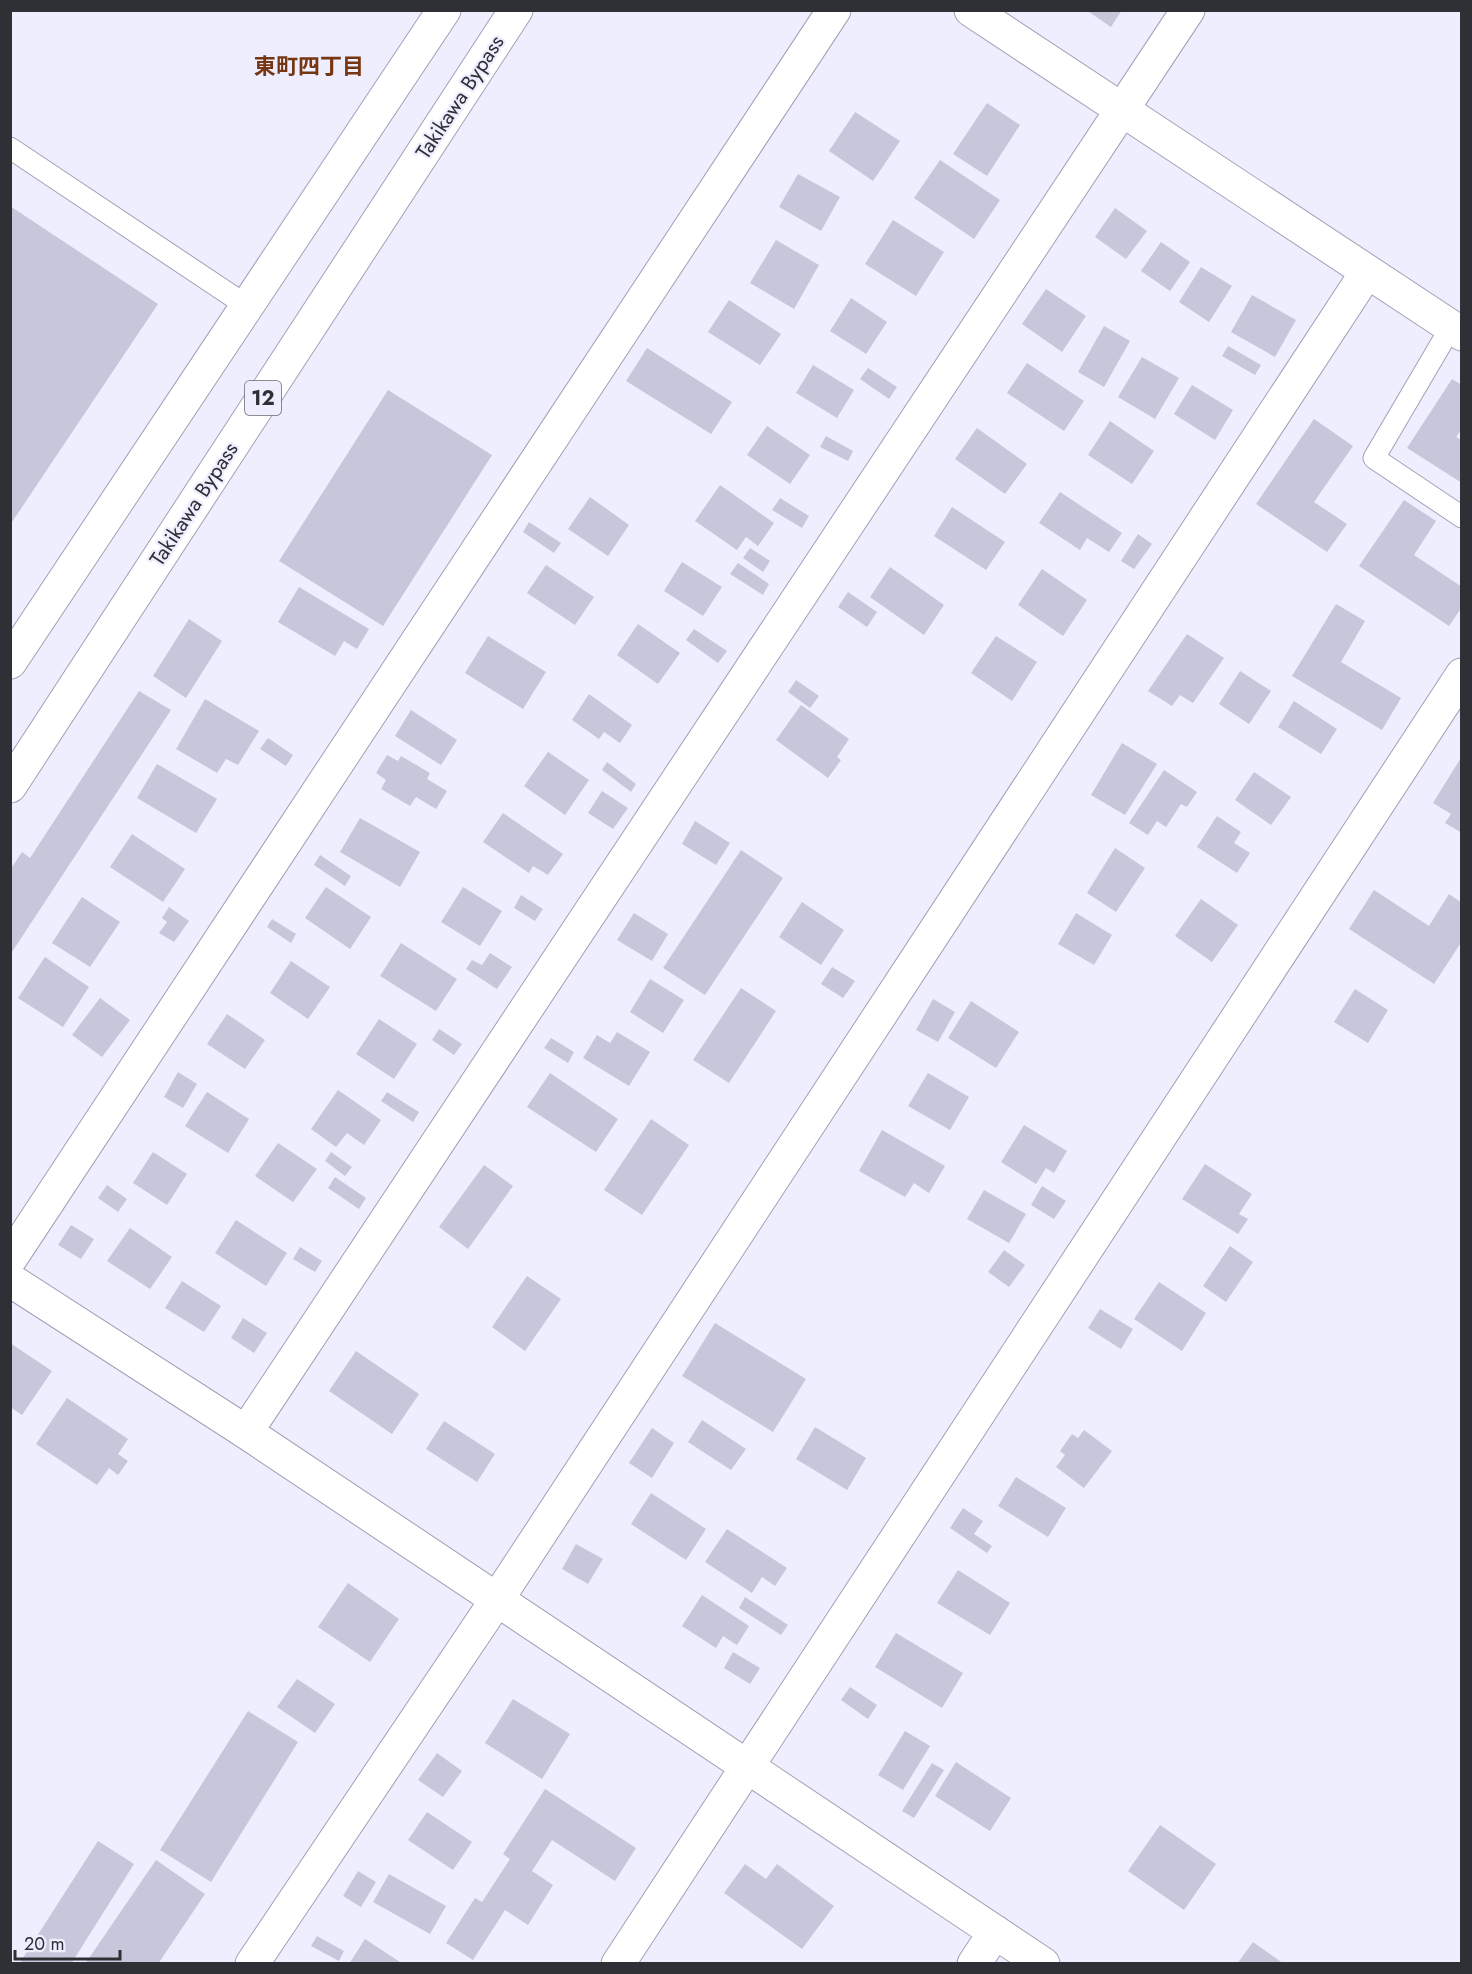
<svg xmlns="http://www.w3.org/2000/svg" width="1472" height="1974" viewBox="0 0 1472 1974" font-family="Jost,'Noto Sans JP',sans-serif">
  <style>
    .building { fill: #c7c7db }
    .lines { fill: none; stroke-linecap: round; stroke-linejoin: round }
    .service-casing { stroke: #a0a1b4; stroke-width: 23 }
    .minor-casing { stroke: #a0a1b4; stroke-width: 35 }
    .trunk-casing { stroke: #a0a1b4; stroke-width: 35 }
    .service { stroke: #fff; stroke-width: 21 }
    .minor { stroke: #fff; stroke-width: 33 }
    .trunk { stroke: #fff; stroke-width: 33 }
    .labels { text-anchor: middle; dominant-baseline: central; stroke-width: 4.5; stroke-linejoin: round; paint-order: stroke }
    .shield { fill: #eef; stroke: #686872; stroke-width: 1.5 }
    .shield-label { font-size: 20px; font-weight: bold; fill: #2f2f36 }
    .street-label { font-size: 21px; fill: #2f2f36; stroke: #eef }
    .neighbourhood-label { font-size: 22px; font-weight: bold; fill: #753611; stroke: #eef }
  </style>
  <rect width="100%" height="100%" fill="#eef"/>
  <!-- building -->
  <g class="building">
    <path d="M1086 10H1122L1111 27Z"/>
    <path d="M987 103 1020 125 987 176 953 154Z"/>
    <path d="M855 112 900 141 873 181 829 151Z"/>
    <path d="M940 160 1000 200 974 239 914 198Z"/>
    <path d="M798 174 840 197 821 231 779 207Z"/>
    <path d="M10 206 158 304 10 525Z"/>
    <path d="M1115 208 1147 231 1126 259 1095 237Z"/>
    <path d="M893 220 944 252 916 296 865 264Z"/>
    <path d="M776 240 819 265 794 309 750 283Z"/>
    <path d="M1161 242 1190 262 1170 291 1141 271Z"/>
    <path d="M1201 267 1232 286 1209 322 1179 302Z"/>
    <path d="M1046 289 1086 316 1062 352 1022 324Z"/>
    <path d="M1252 295 1296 320 1275 357 1231 332Z"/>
    <path d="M851 298 887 322 866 354 830 331Z"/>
    <path d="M729 300 781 334 760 365 708 332Z"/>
    <path d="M1104 326 1130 341 1104 387 1078 372Z"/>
    <path d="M1228 346 1261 365 1255 375 1222 356Z"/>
    <path d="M647 348 732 402 711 434 626 381Z"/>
    <path d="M1142 357 1179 378 1155 419 1118 397Z"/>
    <path d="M1027 363 1084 401 1064 431 1007 393Z"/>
    <path d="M813 365 854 390 837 418 796 393Z"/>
    <path d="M868 368 897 387 889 399 860 379Z"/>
    <path d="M1452 379 1462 385V429L1456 437 1462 440V483L1407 448Z"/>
    <path d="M1192 385 1233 410 1215 440 1174 414Z"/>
    <path d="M388 390 492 455 383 626 279 561Z"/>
    <path d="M1314 419 1353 446 1314 502 1347 524 1327 552 1256 504Z"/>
    <path d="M1110 421 1154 451 1132 484 1088 455Z"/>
    <path d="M767 426 810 455 790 484 747 455Z"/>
    <path d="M977 428 1027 464 1005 494 955 459Z"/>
    <path d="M826 436 853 451 848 461 820 447Z"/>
    <path d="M720 485 774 523 758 546 746 537 737 550 695 521Z"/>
    <path d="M1060 492 1122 533 1109 552 1087 538 1080 550 1039 523Z"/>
    <path d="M590 497 629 525 608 556 568 529Z"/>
    <path d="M780 498 809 516 802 528 772 510Z"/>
    <path d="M1404 500 1436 521 1414 555 1462 587V607L1449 626 1359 566Z"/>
    <path d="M952 507 1005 542 986 570 934 536Z"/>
    <path d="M529 522 561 543 554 553 523 532Z"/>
    <path d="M1138 534 1152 544 1134 569 1121 561Z"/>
    <path d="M750 548 770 561 763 572 743 558Z"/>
    <path d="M682 562 722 587 703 616 664 591Z"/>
    <path d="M738 563 769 584 763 595 730 574Z"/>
    <path d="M546 565 594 597 575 625 527 593Z"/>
    <path d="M890 567 944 605 924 635 870 597Z"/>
    <path d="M1042 569 1087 600 1063 636 1018 605Z"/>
    <path d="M299 587 369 629 357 649 344 641 335 656 278 622Z"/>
    <path d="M848 592 877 612 867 627 838 607Z"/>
    <path d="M1336 604 1365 621 1341 662 1401 698 1382 730 1292 676Z"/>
    <path d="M189 619 222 641 186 698 153 676Z"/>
    <path d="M638 624 680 653 658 684 617 655Z"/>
    <path d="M694 629 727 651 718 663 686 640Z"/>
    <path d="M1187 634 1224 658 1193 703 1180 695 1172 706 1148 691Z"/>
    <path d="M488 636 546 672 523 709 465 673Z"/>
    <path d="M996 636 1037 662 1012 701 971 673Z"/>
    <path d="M1240 671 1271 691 1249 724 1219 704Z"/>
    <path d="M796 680 819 696 810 708 788 692Z"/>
    <path d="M139 691 171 710 10 955V870L22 852 30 858Z"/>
    <path d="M589 694 632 725 620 743 604 732 599 739 572 720Z"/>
    <path d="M205 699 259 731 238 765 226 759 217 773 176 749Z"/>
    <path d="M1294 701 1337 729 1321 754 1278 727Z"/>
    <path d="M801 705 849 739 837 757 841 760 828 778 776 740Z"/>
    <path d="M411 710 457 740 441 765 395 736Z"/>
    <path d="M268 738 293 755 286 766 260 749Z"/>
    <path d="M1122 743 1157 764 1125 815 1091 795Z"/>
    <path d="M548 752 589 780 565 815 524 786Z"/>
    <path d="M387 755 398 761 401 756 430 773 427 779 447 791 436 809 416 797 410 806 381 789 386 780 376 773Z"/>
    <path d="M1462 756V833L1445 823 1451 814 1433 803Z"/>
    <path d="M607 762 636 784 631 792 602 770Z"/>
    <path d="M157 764 217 799 196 833 137 798Z"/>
    <path d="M1164 770 1197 792 1187 807 1181 804 1166 827 1157 821 1148 835 1129 823Z"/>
    <path d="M1254 772 1291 797 1271 825 1235 800Z"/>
    <path d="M602 791 628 808 613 829 588 813Z"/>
    <path d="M503 813 563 854 548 875 533 866 529 873 483 842Z"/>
    <path d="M1217 816 1241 832 1234 843 1250 853 1237 873 1197 847Z"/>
    <path d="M360 818 420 852 400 887 340 852Z"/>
    <path d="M695 821 730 843 716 865 682 844Z"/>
    <path d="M132 834 185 869 163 902 110 867Z"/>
    <path d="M1115 848 1145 868 1116 912 1087 893Z"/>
    <path d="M741 850 783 878 705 995 663 968Z"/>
    <path d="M320 855 351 876 345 886 314 865Z"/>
    <path d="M326 887 371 917 350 949 305 918Z"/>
    <path d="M463 887 502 911 480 946 441 922Z"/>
    <path d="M1374 890 1429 926 1449 894 1462 903V941L1434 984 1349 929Z"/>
    <path d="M521 895 543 909 535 921 514 908Z"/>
    <path d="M82 897 120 922 90 967 52 943Z"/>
    <path d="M1201 899 1238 925 1212 962 1175 936Z"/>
    <path d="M802 902 844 930 821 965 779 937Z"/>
    <path d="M169 907 189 921 174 942 159 933 167 922 162 918Z"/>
    <path d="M634 913 668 934 652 961 617 940Z"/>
    <path d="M1076 913 1112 935 1094 965 1058 944Z"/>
    <path d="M272 919 296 934 291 943 267 927Z"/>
    <path d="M401 943 457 979 436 1011 380 976Z"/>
    <path d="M490 953 512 967 497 989 466 969 472 960 482 965Z"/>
    <path d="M45 957 89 987 63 1027 18 998Z"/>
    <path d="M291 961 330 987 308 1019 270 993Z"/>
    <path d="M832 967 855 981 843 998 821 984Z"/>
    <path d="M650 979 684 1000 663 1033 630 1012Z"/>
    <path d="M741 988 776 1011 729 1083 693 1060Z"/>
    <path d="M1355 989 1388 1010 1368 1043 1334 1022Z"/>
    <path d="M100 998 130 1020 102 1057 72 1035Z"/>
    <path d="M933 999 955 1012 938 1042 916 1030Z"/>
    <path d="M971 1001 1019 1032 996 1068 948 1038Z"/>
    <path d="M227 1014 265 1040 245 1069 207 1044Z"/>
    <path d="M379 1019 417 1044 394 1079 356 1054Z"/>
    <path d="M439 1029 462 1044 454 1055 432 1040Z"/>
    <path d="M617 1032 650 1052 629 1086 583 1058 597 1035 610 1043Z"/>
    <path d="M551 1038 574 1052 568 1063 544 1048Z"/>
    <path d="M178 1072 197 1084 183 1108 164 1097Z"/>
    <path d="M550 1073 618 1119 596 1152 527 1107Z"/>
    <path d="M928 1073 969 1097 950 1130 908 1106Z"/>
    <path d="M338 1090 381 1120 364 1145 347 1133 336 1147 311 1129Z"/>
    <path d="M207 1092 249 1119 228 1153 185 1126Z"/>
    <path d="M387 1092 419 1112 413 1122 381 1101Z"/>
    <path d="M651 1119 689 1145 642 1215 604 1190Z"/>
    <path d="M1024 1125 1067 1151 1054 1173 1046 1168 1036 1184 1001 1162Z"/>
    <path d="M882 1130 945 1166 929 1193 914 1183 905 1197 859 1171Z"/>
    <path d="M278 1143 317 1169 293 1202 255 1176Z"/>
    <path d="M153 1152 187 1174 167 1205 133 1183Z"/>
    <path d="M331 1152 352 1167 345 1176 325 1161Z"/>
    <path d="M1205 1164 1252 1194 1239 1214 1248 1219 1238 1234 1182 1199Z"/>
    <path d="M484 1165 513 1186 468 1249 439 1227Z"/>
    <path d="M335 1177 366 1198 359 1209 328 1188Z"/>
    <path d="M107 1185 127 1199 118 1212 98 1198Z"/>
    <path d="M1042 1186 1066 1201 1054 1219 1031 1205Z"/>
    <path d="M984 1190 1026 1214 1009 1243 967 1219Z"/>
    <path d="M236 1220 287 1253 266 1286 215 1253Z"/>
    <path d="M71 1225 94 1239 81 1259 58 1245Z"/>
    <path d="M130 1228 172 1257 150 1289 107 1261Z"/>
    <path d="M1230 1246 1253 1262 1226 1302 1203 1286Z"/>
    <path d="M300 1247 322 1261 315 1272 293 1259Z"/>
    <path d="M1004 1250 1025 1265 1009 1287 988 1272Z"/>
    <path d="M527 1276 561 1299 525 1351 492 1327Z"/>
    <path d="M182 1281 221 1306 204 1332 165 1308Z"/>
    <path d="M1159 1282 1206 1313 1182 1351 1134 1319Z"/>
    <path d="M1100 1309 1133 1329 1121 1349 1088 1328Z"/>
    <path d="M243 1318 267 1333 254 1353 231 1338Z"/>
    <path d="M715 1323 806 1379 773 1432 682 1376Z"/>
    <path d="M10 1343 52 1371 22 1415 10 1407Z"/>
    <path d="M356 1351 419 1394 392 1434 329 1391Z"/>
    <path d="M67 1398 128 1439 118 1454 128 1461 118 1475 109 1468 97 1485 36 1444Z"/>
    <path d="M702 1420 746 1449 731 1470 688 1442Z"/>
    <path d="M444 1421 495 1454 477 1482 426 1449Z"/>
    <path d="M815 1427 866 1458 847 1490 796 1459Z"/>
    <path d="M652 1428 674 1443 652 1478 629 1463Z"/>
    <path d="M1084 1430 1112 1451 1084 1488 1056 1467 1065 1455 1060 1451 1072 1434 1078 1438Z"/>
    <path d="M1016 1477 1066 1508 1048 1537 998 1506Z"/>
    <path d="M651 1493 706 1529 686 1560 631 1524Z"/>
    <path d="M963 1508 983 1521 974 1534 992 1546 987 1553 950 1528Z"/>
    <path d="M727 1529 787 1568 775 1586 762 1577 752 1593 705 1562Z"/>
    <path d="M576 1544 603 1559 588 1584 562 1569Z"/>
    <path d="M958 1570 1010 1603 990 1635 937 1603Z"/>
    <path d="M348 1583 399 1619 370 1662 318 1627Z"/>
    <path d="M702 1595 749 1626 737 1645 723 1636 716 1648 682 1626Z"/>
    <path d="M745 1597 788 1625 781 1635 739 1608Z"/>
    <path d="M896 1633 963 1673 942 1708 875 1667Z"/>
    <path d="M733 1652 760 1668 750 1684 724 1668Z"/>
    <path d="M297 1679 335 1704 315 1733 277 1707Z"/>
    <path d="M850 1687 877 1705 868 1719 841 1700Z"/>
    <path d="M513 1699 570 1734 542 1779 485 1743Z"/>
    <path d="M248 1711 298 1742 211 1882 160 1850Z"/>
    <path d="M905 1731 930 1746 903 1790 878 1775Z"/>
    <path d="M437 1753 462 1771 443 1797 418 1780Z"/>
    <path d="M956 1762 1011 1798 990 1831 935 1796Z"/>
    <path d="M932 1763 944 1770 914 1818 902 1811Z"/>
    <path d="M545 1789 636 1848 615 1881 552 1840 532 1871 553 1885 528 1925 505 1910 473 1960 446 1943 475 1898 482 1902 510 1859 503 1854Z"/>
    <path d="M427 1812 472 1842 453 1870 408 1840Z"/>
    <path d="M1160 1825 1216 1864 1184 1910 1128 1871Z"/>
    <path d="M98 1841 134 1864 71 1964H25L21 1961Z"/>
    <path d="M156 1860 205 1894 158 1964H85Z"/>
    <path d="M745 1864 766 1879 777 1864 834 1906 802 1949 724 1893Z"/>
    <path d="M358 1871 376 1882 361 1907 343 1896Z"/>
    <path d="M389 1874 446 1906 430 1934 373 1902Z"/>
    <path d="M317 1936 344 1951 339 1961 311 1946Z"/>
    <path d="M365 1939 403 1964H349Z"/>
    <path d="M1253 1942 1284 1964H1237Z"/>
  </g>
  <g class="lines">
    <!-- service casing -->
    <g class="service-casing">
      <g id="service">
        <path d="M10 148 247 306"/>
        <path d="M1451 327 1374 458 1462 517"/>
      </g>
    </g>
    <!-- minor casing -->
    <g class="minor-casing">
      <g id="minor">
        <path d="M971 10 1462 334"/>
        <path d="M10 1259 834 10"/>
        <path d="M10 1280 246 1432 1043 1964"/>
        <path d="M246 1432 1188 10"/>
        <path d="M252 1964 496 1601 1367 272"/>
        <path d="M618 1964 1462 675"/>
        <path d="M974 1964 995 1932"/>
      </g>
    </g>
    <!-- trunk casing -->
    <g class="trunk-casing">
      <g id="trunk">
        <path d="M10 662 444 10"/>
        <path d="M10 786 516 10"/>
      </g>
    </g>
    <!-- service -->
    <use href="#service" class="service"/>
    <!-- minor -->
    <use href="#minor" class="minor"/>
    <!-- trunk -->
    <use href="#trunk" class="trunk"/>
  </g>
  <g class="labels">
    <!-- shield labels -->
    <rect class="shield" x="245" y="381" width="36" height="34" rx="4.5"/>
    <g class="shield-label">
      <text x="263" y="398">12</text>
    </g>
    <!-- street labels -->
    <g class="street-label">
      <text transform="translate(460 97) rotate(-57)">Takikawa Bypass</text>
      <text transform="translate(194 504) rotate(-57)">Takikawa Bypass</text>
    </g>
    <!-- neighbourhood labels -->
    <g class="neighbourhood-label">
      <text x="309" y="66">東町四丁目</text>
    </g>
  </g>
  <!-- border -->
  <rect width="1472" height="1974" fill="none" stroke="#2f2f36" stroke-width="24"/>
  <!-- scale -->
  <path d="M15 1950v9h105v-9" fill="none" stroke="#2f2f36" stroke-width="3"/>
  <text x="24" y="1950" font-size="18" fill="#2f2f36" stroke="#eeeeff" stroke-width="4.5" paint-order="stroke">20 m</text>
</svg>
